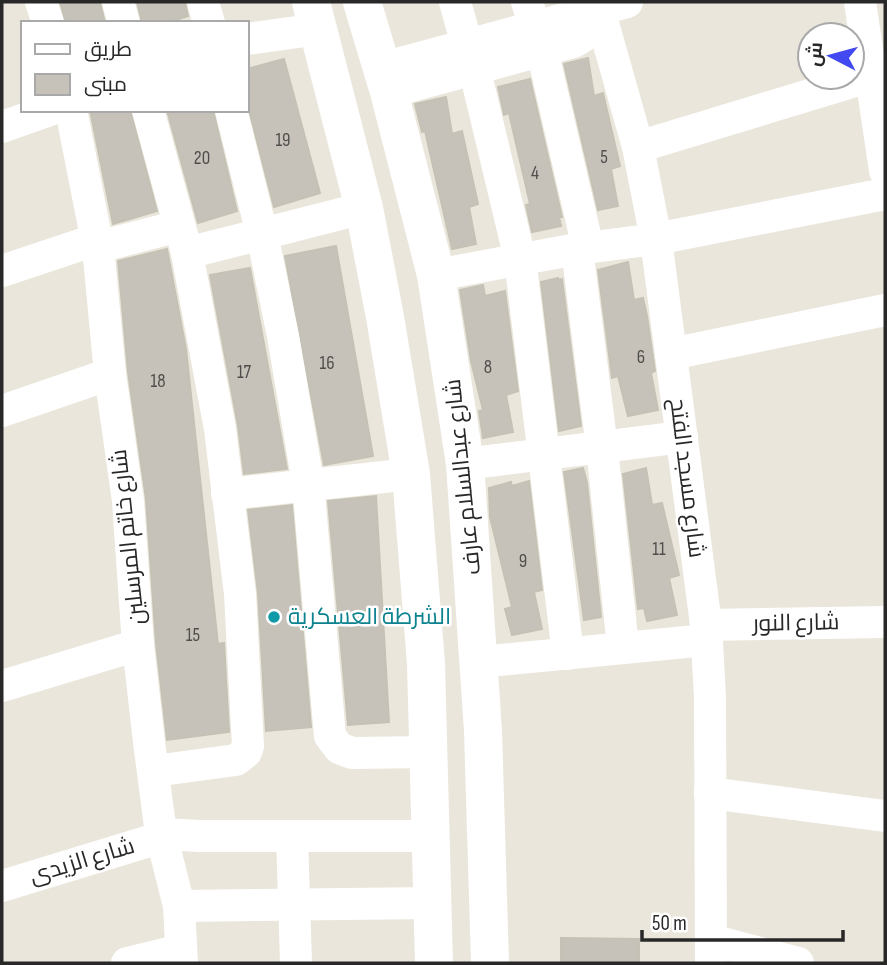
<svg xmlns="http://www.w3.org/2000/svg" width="887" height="965" viewBox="0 0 887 965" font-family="'Sofia Sans Condensed',Cairo,sans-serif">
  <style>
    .building { fill: #c6c2ba; stroke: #c5c2b5; stroke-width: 2 }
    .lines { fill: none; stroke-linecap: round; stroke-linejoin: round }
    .street { stroke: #fff; stroke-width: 32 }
    .secondary { stroke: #fff; stroke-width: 38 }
    .culture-dot { fill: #0f9aa8; stroke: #fff; stroke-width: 2.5 }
    .labels { text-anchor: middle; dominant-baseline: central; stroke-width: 5; stroke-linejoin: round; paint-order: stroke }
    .number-label { font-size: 19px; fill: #504e4c }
    .street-label { font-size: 23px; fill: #282828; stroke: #fff }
    .culture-label { font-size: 23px; fill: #0d838f; stroke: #fff; text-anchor: start }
  </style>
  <rect width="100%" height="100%" fill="#eae6db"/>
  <!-- building -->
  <g class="building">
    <path d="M60 2H100L105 23H66Z"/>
    <path d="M137 2H185L188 16 166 23H142Z"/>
    <path d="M588 58 594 96 603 93 620 166 611 169 618 206 598 210 564 64Z"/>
    <path d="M284 59 320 193 274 207 247 102V69Z"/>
    <path d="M530 79 562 217H559L561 226 532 232 526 205 530 204 509 113 504 115 498 87Z"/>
    <path d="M446 97 452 134 462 131 478 204 469 207 476 244 452 249 425 131 422 132 415 104Z"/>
    <path d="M90 110H130L157 211 113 224Z"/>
    <path d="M167 110H213L237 211 198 223Z"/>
    <path d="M336 246 373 456 324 465 285 256Z"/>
    <path d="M167 249 186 349 218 644 224 643 229 732 167 740 156 643 146 499 128 372 118 261Z"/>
    <path d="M628 262 634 300 643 298 647 316 655 371 651 373 658 410 628 416 618 376 612 378 598 270Z"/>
    <path d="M250 268 287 469 244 474 238 426 210 275Z"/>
    <path d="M558 278V280L562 279 581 426 559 431 541 282Z"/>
    <path d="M483 285 485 296 505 291 518 391 506 395 513 432 483 438 479 411 483 410 471 361 460 290Z"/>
    <path d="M583 468 587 483 601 617 584 620 564 472Z"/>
    <path d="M646 468 652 505 662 503 679 575 669 578 677 615 647 621 644 608 638 609 623 474Z"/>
    <path d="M529 481 542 590 534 592 542 629 512 635 505 609 512 607 490 517 489 488 511 482 512 486Z"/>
    <path d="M376 496 389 722 348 725 328 501Z"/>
    <path d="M292 505 311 727 266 731 258 593 248 510Z"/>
    <path d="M561 938 639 939V963H561Z"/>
  </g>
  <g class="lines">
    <!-- street -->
    <g class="street">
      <path d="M41 2 48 23"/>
      <path d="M118 2 124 23"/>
      <path d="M203 2 209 23"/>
      <path d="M455 2 467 45"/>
      <path d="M527 2 542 50 586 239 577 249 602 448 623 647"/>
      <path d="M597 2 638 147 656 239 706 625 710 697 711 963"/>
      <path d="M860 2 885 171"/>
      <path d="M247 39 319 29"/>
      <path d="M474 67 520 259 568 654"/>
      <path d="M382 68 627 2"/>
      <path d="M389 92 573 42C589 35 594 26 599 11"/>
      <path d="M71 110 98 247 110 374 128 501 138 645 149 742 161 834 179 906 182 963"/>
      <path d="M148 110 187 253 220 429 240 594 248 746 246 752 236 760 154 771"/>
      <path d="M231 110 262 234 283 336 308 483 330 736 339 748 352 753 429 752"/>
      <path d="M2 127 50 110"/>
      <path d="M638 147 885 72"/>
      <path d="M98 247 179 226"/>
      <path d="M187 253 364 208"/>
      <path d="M2 271 95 240"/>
      <path d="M436 275 577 249 656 239 885 194"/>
      <path d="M671 354 885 310"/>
      <path d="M2 411 110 374"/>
      <path d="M465 464 682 437"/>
      <path d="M227 494 411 474"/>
      <path d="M706 625 885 622"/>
      <path d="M479 662 707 640"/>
      <path d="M2 686 138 645"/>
      <path d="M710 793 885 816"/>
      <path d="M292 837 296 963"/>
      <path d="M2 886 156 839 161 834 200 836H431"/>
      <path d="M179 906 433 903"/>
      <path d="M711 940 798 963"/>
      <path d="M127 963 181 950"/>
    </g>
    <!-- secondary -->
    <g class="secondary">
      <path d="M311 2 364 208 385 317 411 474 426 664 434 963"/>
      <path d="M362 2 389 92 436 275 465 464 483 731 490 963"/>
    </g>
  </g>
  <!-- markers -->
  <circle class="culture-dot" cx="274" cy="617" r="7"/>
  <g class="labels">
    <!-- number labels -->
    <g class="number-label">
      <text x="283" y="140">19</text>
      <text x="604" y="157">5</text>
      <text x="202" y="158">20</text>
      <text x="535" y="173">4</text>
      <text x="641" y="357">6</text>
      <text x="327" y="363">16</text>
      <text x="488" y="367">8</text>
      <text x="244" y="372">17</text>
      <text x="158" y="381">18</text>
      <text x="659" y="549">11</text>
      <text x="523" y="561">9</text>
      <text x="193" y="635">15</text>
    </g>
    <!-- street labels -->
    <g class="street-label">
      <text transform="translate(463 477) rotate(-96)">شارع عبدالسلام عارف</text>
      <text transform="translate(687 478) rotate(83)">شارع مسجد الفتح</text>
      <text transform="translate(128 537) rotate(-96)">شارع خاتم المرسلين</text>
      <text transform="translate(796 623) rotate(-1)">شارع النور</text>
      <text transform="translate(82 861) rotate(-17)">شارع الزيدى</text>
    </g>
    <!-- culture labels -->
    <g class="culture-label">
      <text x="288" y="617">الشرطة العسكرية</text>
    </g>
  </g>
  <!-- border -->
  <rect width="887" height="965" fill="none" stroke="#282828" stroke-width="7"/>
  <!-- legend -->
  <rect x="21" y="21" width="228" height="91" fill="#ffffff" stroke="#a9a9a9" stroke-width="2"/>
  <rect x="35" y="44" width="35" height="10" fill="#ffffff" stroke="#a9a9a9" stroke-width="2"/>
  <text x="84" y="56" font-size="21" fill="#282828">طريق</text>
  <rect x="35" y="74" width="35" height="21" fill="#c6c2ba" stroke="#a9a9a9" stroke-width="2"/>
  <text x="84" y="91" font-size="21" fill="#282828">مبنى</text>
  <!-- north arrow -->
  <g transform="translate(831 56) rotate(276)"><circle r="33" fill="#ffffff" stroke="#a9a9a9" stroke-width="2"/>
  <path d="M0-5L12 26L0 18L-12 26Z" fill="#4249f0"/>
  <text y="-10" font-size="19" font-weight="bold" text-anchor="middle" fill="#282828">ش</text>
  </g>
  <!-- scale -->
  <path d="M642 930v10h201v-10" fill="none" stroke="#282828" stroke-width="3.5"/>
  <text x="652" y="930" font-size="21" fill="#282828" stroke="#ffffff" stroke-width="5" paint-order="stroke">50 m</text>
</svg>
